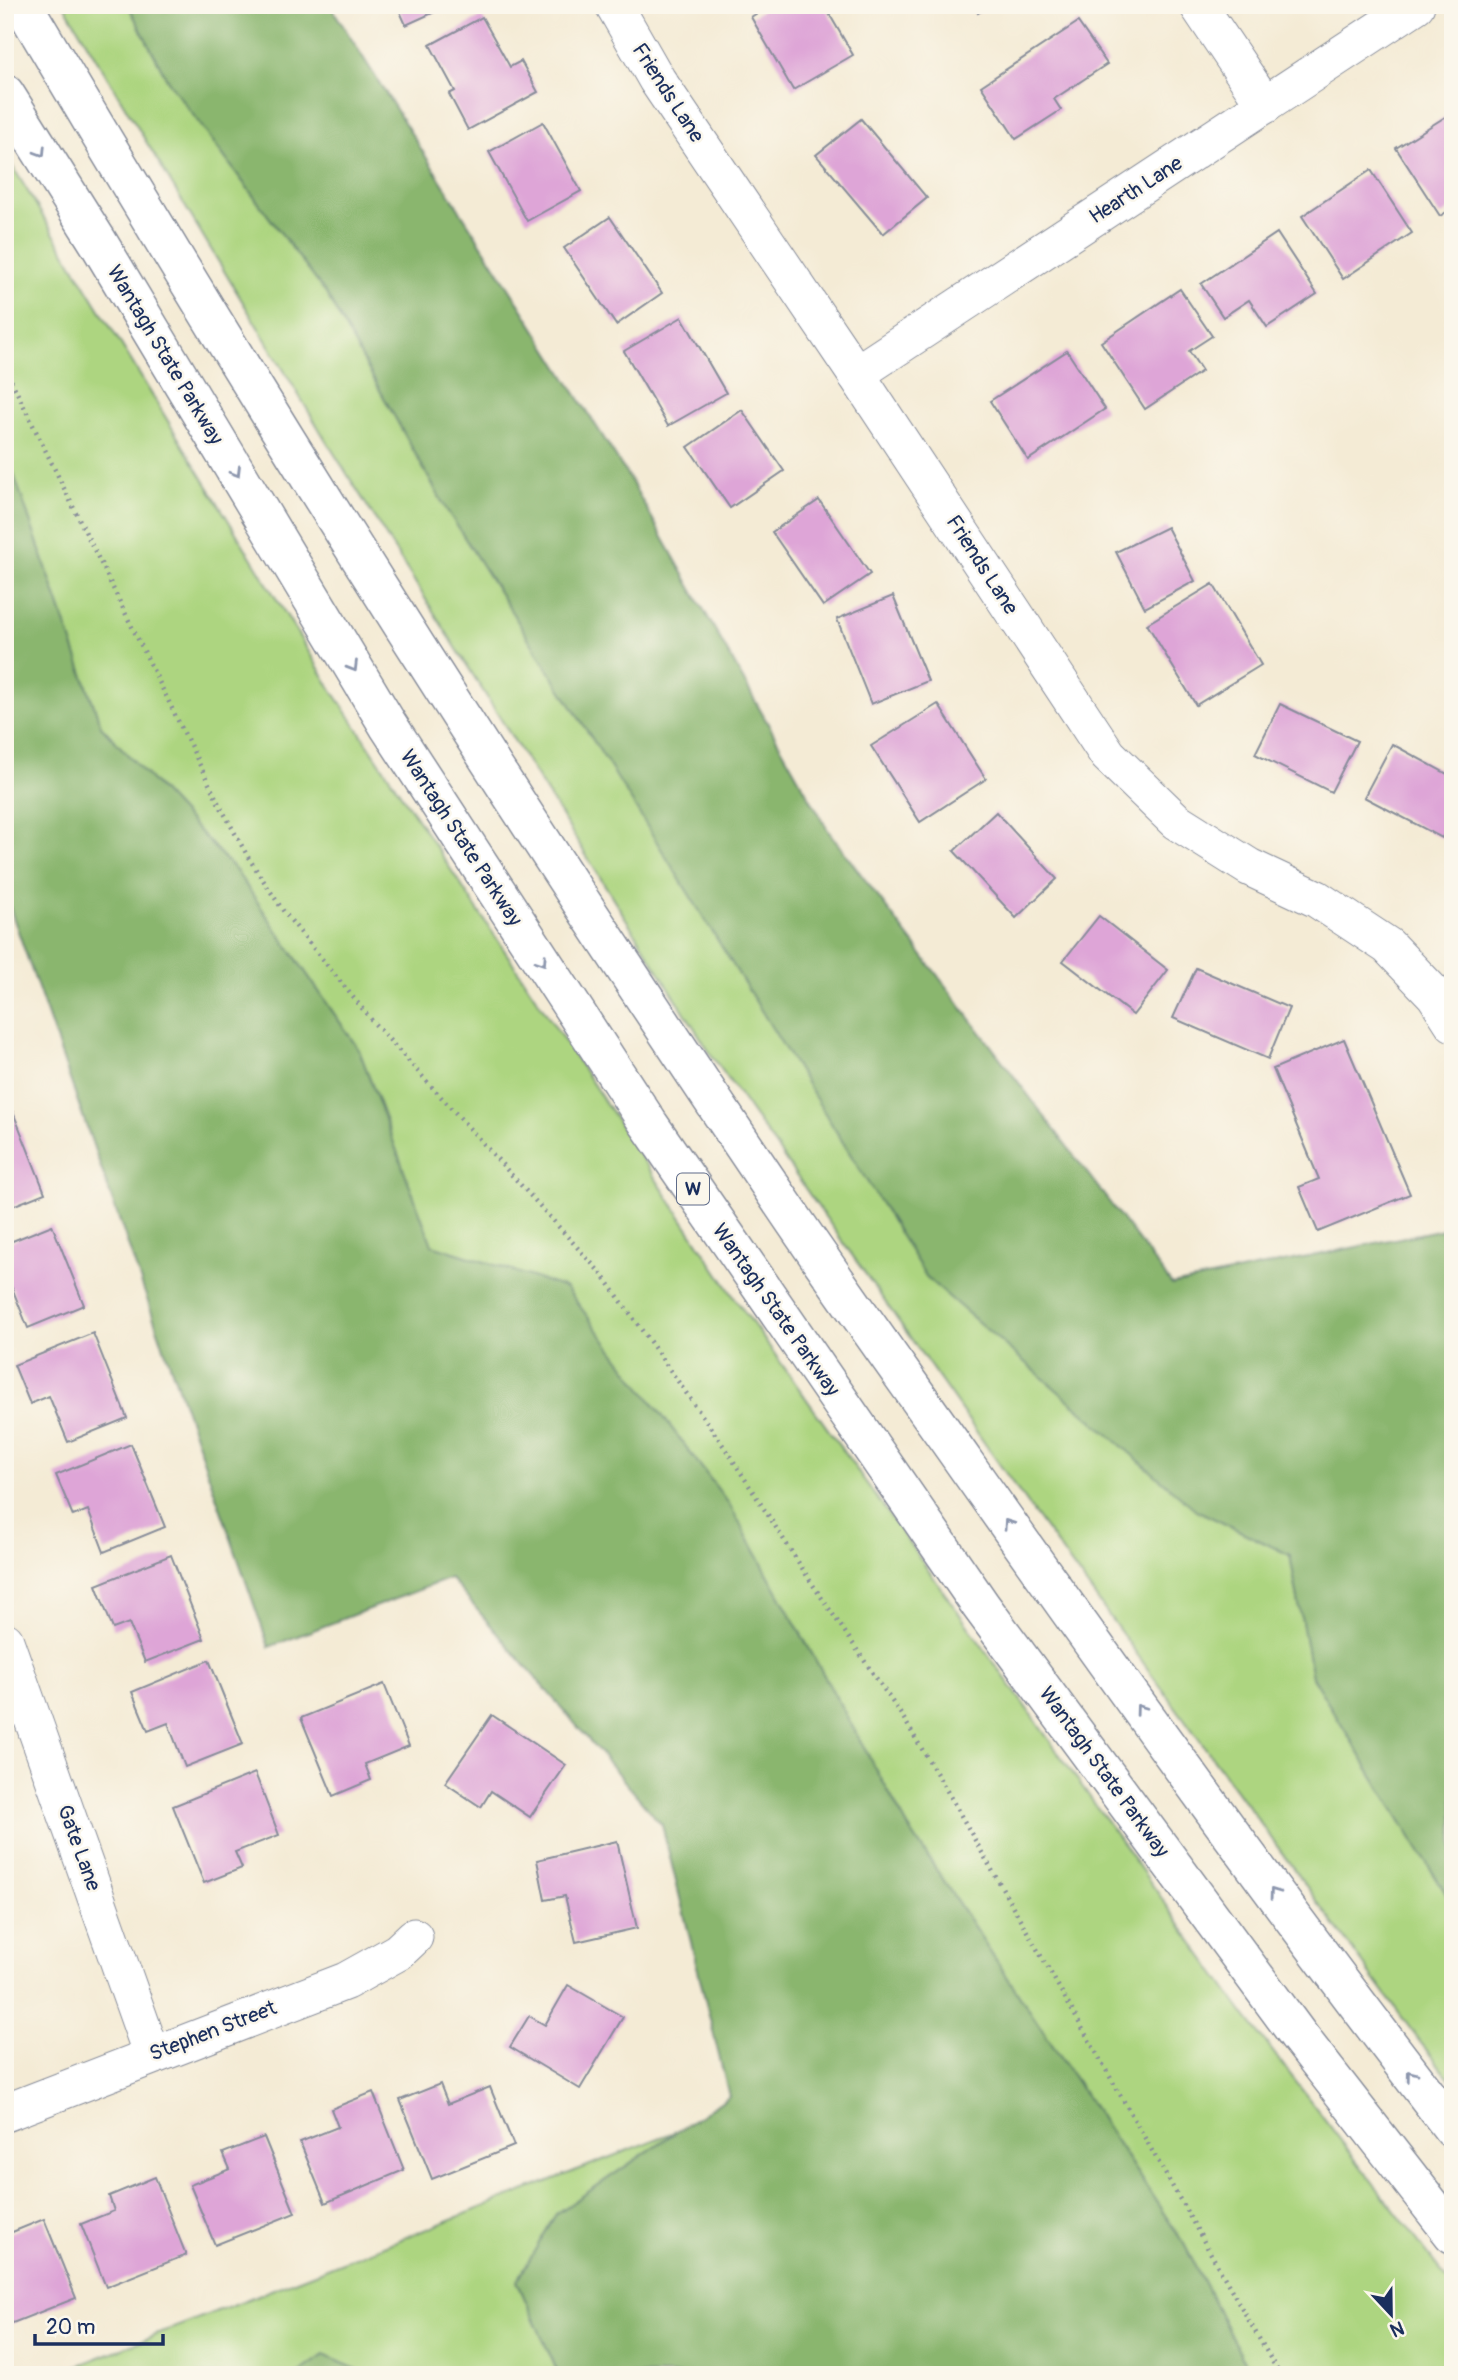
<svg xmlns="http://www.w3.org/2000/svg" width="1458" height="2380" viewBox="0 0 1458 2380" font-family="Pangolin,sans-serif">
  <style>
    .green { fill: #add580; stroke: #64826f; stroke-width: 2 }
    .forest { fill: #8ab66e; stroke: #527266; stroke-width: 2 }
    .building { fill: #dea5d7 }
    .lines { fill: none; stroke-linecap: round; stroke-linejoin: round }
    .minor-casing { stroke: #888d9a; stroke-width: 39 }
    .motorway-casing { stroke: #888d9a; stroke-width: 41 }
    .path { stroke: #888d9a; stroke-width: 4.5; stroke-dasharray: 2 5; stroke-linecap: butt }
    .minor { stroke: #fff; stroke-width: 37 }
    .motorway { stroke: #fff; stroke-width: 38 }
    .oneway { stroke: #8d97ae }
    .labels { text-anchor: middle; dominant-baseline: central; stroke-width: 5; stroke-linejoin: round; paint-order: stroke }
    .shield { fill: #fbf7ec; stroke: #5e6b89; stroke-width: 2 }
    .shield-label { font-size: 19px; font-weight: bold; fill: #1b2f5e }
    .street-label { font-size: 21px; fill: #1b2f5e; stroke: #fbf7ec }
  </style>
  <rect width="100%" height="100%" fill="#fbf7ec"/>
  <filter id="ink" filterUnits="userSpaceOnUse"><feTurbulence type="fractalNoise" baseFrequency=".0143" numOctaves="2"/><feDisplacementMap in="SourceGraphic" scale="14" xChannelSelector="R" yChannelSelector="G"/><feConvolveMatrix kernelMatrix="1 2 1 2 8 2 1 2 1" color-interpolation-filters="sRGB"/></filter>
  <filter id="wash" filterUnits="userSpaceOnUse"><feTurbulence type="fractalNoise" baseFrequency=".00686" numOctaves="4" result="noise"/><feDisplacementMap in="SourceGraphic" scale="28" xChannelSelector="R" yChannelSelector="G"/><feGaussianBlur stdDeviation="1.57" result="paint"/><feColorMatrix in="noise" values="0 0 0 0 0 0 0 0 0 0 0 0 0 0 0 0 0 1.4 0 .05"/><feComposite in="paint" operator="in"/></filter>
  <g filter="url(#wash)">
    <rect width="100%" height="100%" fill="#f4ebd5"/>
    <!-- green -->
    <g class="green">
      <path d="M64 5H128L168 81 327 295 445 507 614 773 1196 1510 1290 1555 1312 1677 1453 1905V2083L1420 2042 1028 1505 712 1056 327 442Z"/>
      <path d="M5 154 332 690 734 1297 1244 2014 1453 2287V2375H1251L1184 2244 908 1827 729 1504 566 1288 432 1245 359 1050 236 871 101 726 5 449Z"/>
      <path d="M677 2131 556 2214 517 2281 559 2375H54Z"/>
    </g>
    <!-- forest -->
    <g class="forest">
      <path d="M128 5H330L631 481 829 832 1172 1285 1453 1227V1905L1312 1677 1290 1555 1196 1510 927 1278 614 773 445 507 327 295 168 81Z"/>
      <path d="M5 449 101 726 236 871 359 1050 432 1245 566 1288 729 1504 908 1827 1184 2244 1251 2375H559L517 2281 556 2214 729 2096 662 1825 450 1578 269 1647 5 894Z"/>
      <path d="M324 2355 370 2375H296Z"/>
    </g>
    <g id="blocks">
      <!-- building -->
      <g class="building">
        <path d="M397 5H450L406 25Z"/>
        <path d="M770 5H824L853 55 793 90 751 17Z"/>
        <path d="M973 5H990L978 13Z"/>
        <path d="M482 17 510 67 521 61 538 92 468 130 449 94 455 91 430 45Z"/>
        <path d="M1078 22 1107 64 1054 99 1061 110 1016 139 981 86Z"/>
        <path d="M1453 112V208L1440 216 1396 148Z"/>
        <path d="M861 119 927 198 883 234 816 155Z"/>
        <path d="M543 122 581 191 527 221 489 152Z"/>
        <path d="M1371 170 1412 233 1343 279 1302 216Z"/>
        <path d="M610 217 662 293 616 325 564 248Z"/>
        <path d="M1277 233 1317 294 1267 327 1249 300 1223 317 1201 284Z"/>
        <path d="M1180 289 1212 336 1189 351 1202 371 1145 409 1101 342Z"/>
        <path d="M682 317 726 393 668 426 624 351Z"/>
        <path d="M1067 351 1105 409 1028 460 990 401Z"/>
        <path d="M742 410 784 471 730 508 688 447Z"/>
        <path d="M819 500 870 574 823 606 772 532Z"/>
        <path d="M1167 527 1195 581 1145 608 1116 552Z"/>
        <path d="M1213 584 1261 665 1196 705 1147 624Z"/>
        <path d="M893 596 928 681 871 704 837 619Z"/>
        <path d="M938 704 986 779 920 822 871 746Z"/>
        <path d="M1280 704 1357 741 1331 792 1255 754Z"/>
        <path d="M1392 744 1453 777V818L1442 838 1364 797Z"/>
        <path d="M996 812 1057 879 1016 918 954 851Z"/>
        <path d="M1099 916 1168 970 1133 1015 1063 961Z"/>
        <path d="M1196 968 1289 1008 1268 1059 1173 1018Z"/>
        <path d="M1344 1039 1410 1194 1318 1232 1299 1187 1319 1179 1273 1069Z"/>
        <path d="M13 1112 45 1193 5 1209V1115Z"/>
        <path d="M52 1225 84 1305 28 1328 12 1288 5 1290V1244Z"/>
        <path d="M93 1333 127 1418 68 1442 49 1396 30 1404 14 1365Z"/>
        <path d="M131 1444 165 1527 104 1552 88 1510 73 1516 56 1475Z"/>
        <path d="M171 1555 204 1639 145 1662 129 1623 113 1629 96 1585Z"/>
        <path d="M209 1660 243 1744 185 1767 168 1723 148 1731 132 1692Z"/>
        <path d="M384 1684 409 1746 365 1764 371 1780 333 1796 301 1718Z"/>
        <path d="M492 1715 566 1765 530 1817 491 1791 481 1807 445 1783Z"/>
        <path d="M255 1773 279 1835 235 1852 242 1868 204 1883 173 1806Z"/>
        <path d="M617 1841 637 1928 576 1942 565 1896 545 1900 537 1860Z"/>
        <path d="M568 1985 623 2017 580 2089 510 2047 529 2016 545 2025Z"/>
        <path d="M440 2084 448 2104 490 2087 514 2146 432 2179 400 2100Z"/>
        <path d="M373 2092 404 2170 325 2203 300 2142 338 2127 331 2109Z"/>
        <path d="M264 2137 295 2213 215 2245 190 2185 230 2169 223 2153Z"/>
        <path d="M155 2177 186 2255 106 2287 81 2224 114 2211 109 2196Z"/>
        <path d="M44 2219 76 2298 5 2326V2235Z"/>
      </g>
    </g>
  </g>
  <g filter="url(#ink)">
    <use href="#blocks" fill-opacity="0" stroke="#888d9a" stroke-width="2"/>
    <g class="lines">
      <!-- minor casing -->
      <g class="minor-casing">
        <g id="minor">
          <path d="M614 5 657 80 856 374 1108 755 1176 821 1249 867 1317 899 1388 946 1435 995 1453 1023"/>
          <path d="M1198 5 1265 105"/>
          <path d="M856 374 1416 5"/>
          <path d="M5 1641 152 2055"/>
          <path d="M5 2113 346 1981 398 1952 414 1937"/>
        </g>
      </g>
      <!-- motorway casing -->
      <g class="motorway-casing">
        <g id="motorway">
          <path d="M23 5C267 419 525 825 795 1222 851 1304 909 1384 966 1465 1124 1689 1285 1912 1453 2129"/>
          <path d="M5 94 98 242 388 725 648 1123 981 1606 1298 2035 1453 2234"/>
        </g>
      </g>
      <!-- path -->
      <path class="path" d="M5 368 218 802 248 857 284 912 374 1023 605 1278 725 1448 811 1582 904 1719 947 1791 1280 2375"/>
      <!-- minor -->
      <use href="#minor" class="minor"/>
      <!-- motorway -->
      <use href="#motorway" class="motorway"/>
    </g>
    <!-- one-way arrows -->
    <defs><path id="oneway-chevron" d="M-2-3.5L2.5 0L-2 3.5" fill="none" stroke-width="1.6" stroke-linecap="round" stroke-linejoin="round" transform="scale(1.75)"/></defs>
    <g class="oneway">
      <use href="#oneway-chevron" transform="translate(41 152) rotate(58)"/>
      <use href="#oneway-chevron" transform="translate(236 472) rotate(59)"/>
      <use href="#oneway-chevron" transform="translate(353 667) rotate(59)"/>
      <use href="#oneway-chevron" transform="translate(542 961) rotate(57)"/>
      <use href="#oneway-chevron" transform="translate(1008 1524) rotate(-125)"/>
      <use href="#oneway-chevron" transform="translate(1140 1709) rotate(-126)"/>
      <use href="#oneway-chevron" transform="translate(1274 1893) rotate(-126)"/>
      <use href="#oneway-chevron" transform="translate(1411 2075) rotate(-127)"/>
    </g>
  </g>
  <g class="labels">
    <!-- shield labels -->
    <rect class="shield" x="677" y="1173.5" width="32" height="31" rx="5"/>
    <g class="shield-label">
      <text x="693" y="1189">W</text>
    </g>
    <!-- street labels -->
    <g class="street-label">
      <text transform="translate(668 93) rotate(57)">Friends Lane</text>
      <text transform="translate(1136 190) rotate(-33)">Hearth Lane</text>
      <text transform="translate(165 355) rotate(59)">Wantagh State Parkway</text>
      <text transform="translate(982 565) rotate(57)">Friends Lane</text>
      <text transform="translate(461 838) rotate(57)">Wantagh State Parkway</text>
      <text transform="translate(776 1310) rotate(55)">Wantagh State Parkway</text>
      <text transform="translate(1104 1772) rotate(54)">Wantagh State Parkway</text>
      <text transform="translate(79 1848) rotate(70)">Gate Lane</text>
      <text transform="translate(213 2031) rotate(-21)">Stephen Street</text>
    </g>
  </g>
  <!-- margin -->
  <rect width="1458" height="2380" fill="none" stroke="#fbf7ec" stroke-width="28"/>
  <!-- north arrow -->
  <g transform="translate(1391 2314) rotate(158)" stroke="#fbf7ec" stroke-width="5" paint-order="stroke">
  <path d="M0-5L12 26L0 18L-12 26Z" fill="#1b2f5e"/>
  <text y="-10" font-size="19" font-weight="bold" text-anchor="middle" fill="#1b2f5e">N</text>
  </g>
  <!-- scale -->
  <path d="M35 2334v10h128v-10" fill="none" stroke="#1b2f5e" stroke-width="3.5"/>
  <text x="46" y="2334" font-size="21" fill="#1b2f5e" stroke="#fbf7ec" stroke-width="5" paint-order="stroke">20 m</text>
</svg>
